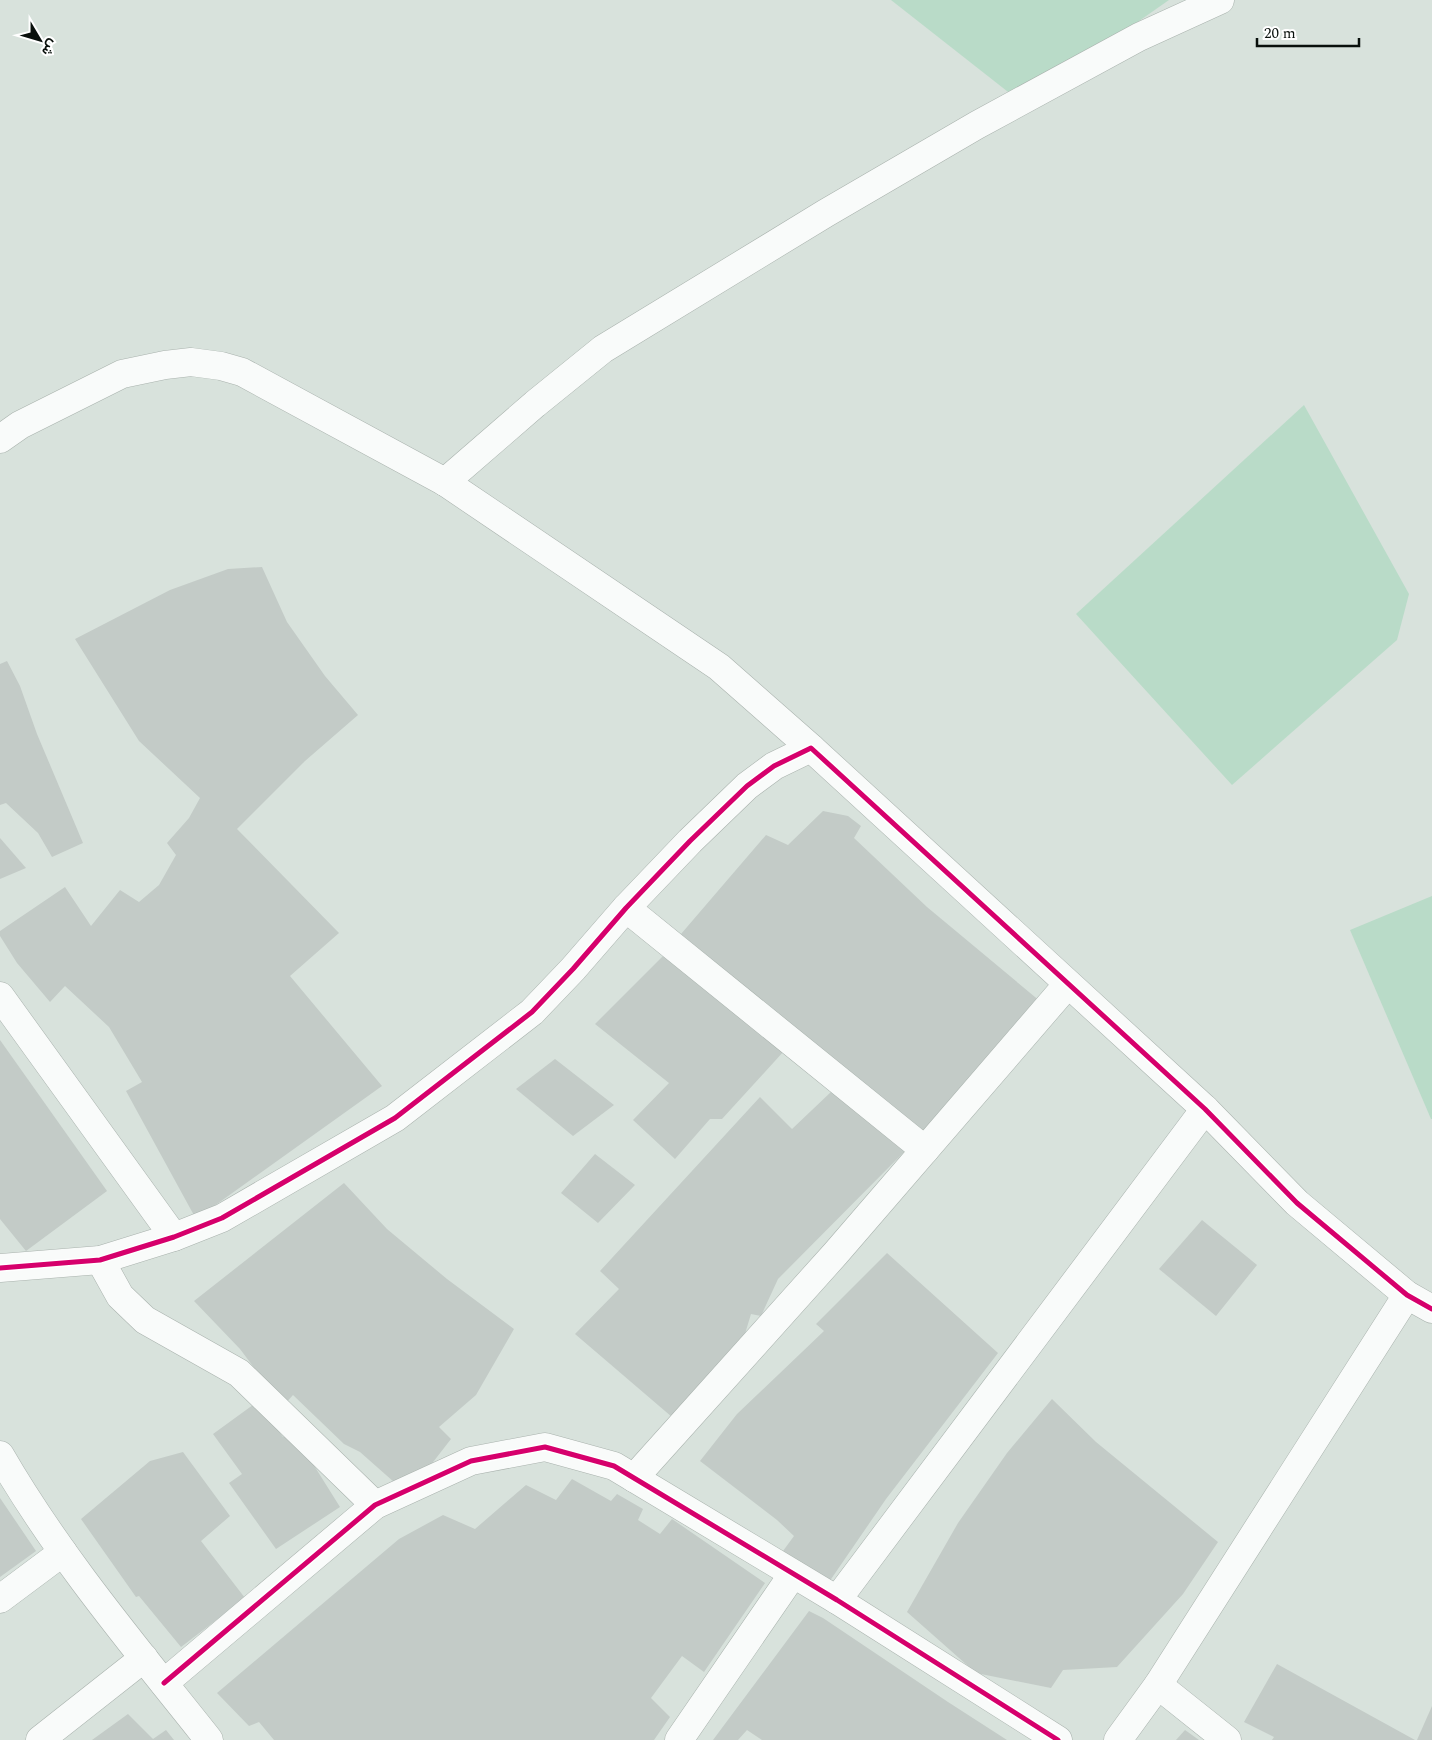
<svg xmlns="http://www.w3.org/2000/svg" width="1432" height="1740" viewBox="0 0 1432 1740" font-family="Spectral,Vazirmatn,serif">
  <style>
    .green { fill: #b9dbc8 }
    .building { fill: #c3cbc7 }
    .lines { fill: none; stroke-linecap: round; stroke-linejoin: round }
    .street-casing { stroke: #a9b2ad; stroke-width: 29 }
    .secondary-casing { stroke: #a9b2ad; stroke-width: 29 }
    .street { stroke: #f9fbfa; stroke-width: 28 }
    .secondary { stroke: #f9fbfa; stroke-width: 28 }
    .cycleway-casing { stroke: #fff; stroke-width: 8 }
    .cycleway { stroke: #d6006c; stroke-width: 5 }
  </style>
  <rect width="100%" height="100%" fill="#d8e2dc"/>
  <!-- green -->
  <g class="green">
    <path d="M891 0H1169L1022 103Z"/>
    <path d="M1304 405 1409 594 1397 640 1232 785 1076 614Z"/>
    <path d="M1432 896V1119H1431L1350 930Z"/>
  </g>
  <!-- building -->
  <g class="building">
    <path d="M262 567 287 622 325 676 358 715 305 761 237 829 339 933 290 976 382 1086 196 1219 126 1091 142 1082 109 1027 65 986 50 1002 17 963 0 936V931L65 887 91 926 120 890 139 902 159 885 176 855 167 843 189 818 200 798 139 741 75 639 170 590 228 569Z"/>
    <path d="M7 661 20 686 37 734 83 843 52 857 38 833 6 803 0 805V664Z"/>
    <path d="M823 811 848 816 861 826 854 838 927 907 1041 1002 927 1136 681 934 766 835 788 845Z"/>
    <path d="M0 838 26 868 0 879Z"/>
    <path d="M667 952 784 1051 722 1119H710L675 1159 633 1120 669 1083 595 1024Z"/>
    <path d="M0 1040 107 1191 26 1251 0 1219Z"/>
    <path d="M555 1059 614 1105 573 1136 516 1089Z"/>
    <path d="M832 1091 906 1150 778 1279 761 1316 751 1314 741 1347 679 1423 575 1334 619 1289 600 1271 760 1097 792 1129Z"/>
    <path d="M595 1154 635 1185 598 1223 561 1193Z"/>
    <path d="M344 1183 387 1229 447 1279 514 1329 476 1395 439 1427 451 1439 430 1466 403 1490 360 1452 344 1444 293 1395 285 1404 270 1389 240 1349 194 1301Z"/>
    <path d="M1202 1220 1257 1265 1216 1316 1159 1269Z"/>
    <path d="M887 1253 998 1353 886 1499 827 1585 783 1551 794 1536 777 1520 700 1461 737 1414 824 1331 816 1324Z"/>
    <path d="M1052 1399 1096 1442 1218 1542 1183 1594 1117 1667 1063 1670 1051 1688 976 1673 907 1612 958 1523 1007 1453Z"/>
    <path d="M257 1402 283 1437 293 1432 340 1507 276 1549 229 1483 242 1474 213 1434Z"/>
    <path d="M183 1452 230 1516 201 1541 245 1598 181 1647 139 1596 136 1597 81 1519 150 1461Z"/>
    <path d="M572 1479 611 1501 617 1494 643 1509 638 1520 660 1534 672 1519 765 1583 704 1672 682 1656 651 1698 670 1717 654 1740H274L259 1722 249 1726 217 1693 399 1539 443 1515 475 1529 526 1485 556 1500Z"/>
    <path d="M0 1498 36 1551 0 1577Z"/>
    <path d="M809 1611 823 1618 948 1702 1007 1740H762L747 1730 738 1740H713Z"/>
    <path d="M1277 1664 1415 1740H1272L1274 1737 1244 1722Z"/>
    <path d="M1432 1706V1740H1417Z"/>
    <path d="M128 1714 153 1739 166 1730 174 1740H92Z"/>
    <path d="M1185 1730 1199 1740H1176Z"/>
  </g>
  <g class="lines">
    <!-- street casing -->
    <g class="street-casing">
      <g id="street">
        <path d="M0 439 20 425 122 374 165 365 191 362 221 366 242 372 445 482 719 667 811 748"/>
        <path d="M445 482 535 404 603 349 826 213 977 125 1139 37 1220 0"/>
        <path d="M626 908 925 1150"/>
        <path d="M0 996 174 1237"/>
        <path d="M100 1260 120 1296 145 1320 239 1373 375 1505"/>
        <path d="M0 1268 100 1260 174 1237 222 1218 395 1118 532 1012 573 969 626 908 690 841 747 786 774 766 811 748 1205 1109 1297 1203 1407 1295 1432 1309"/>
        <path d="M634 1478 836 1253 1068 984"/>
        <path d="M0 1599 63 1552"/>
        <path d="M837 1600 1205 1109"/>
        <path d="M164 1683 375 1505 471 1461 545 1447 614 1466 837 1600 1058 1740"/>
        <path d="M1158 1685 1227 1740"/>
        <path d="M40 1740 144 1658"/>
        <path d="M679 1740 793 1574"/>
        <path d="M1118 1740 1158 1685 1407 1295"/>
      </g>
    </g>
    <!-- secondary casing -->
    <g class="secondary-casing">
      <path id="secondary" d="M0 1455C59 1557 136 1648 209 1740"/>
    </g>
    <!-- street -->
    <use href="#street" class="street"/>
    <!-- secondary -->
    <use href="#secondary" class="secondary"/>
    <!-- cycleway casing -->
    <g class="cycleway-casing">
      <g id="cycleway">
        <path d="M0 1268 100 1260 174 1237 222 1218 395 1118 532 1012 573 969 626 908 690 841 747 786 774 766 811 748 1205 1109 1297 1203 1407 1295 1432 1309"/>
        <path d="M164 1683 375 1505 471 1461 545 1447 614 1466 837 1600 1058 1740"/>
      </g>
    </g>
    <!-- cycleway -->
    <use href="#cycleway" class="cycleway"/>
  </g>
  <!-- north arrow -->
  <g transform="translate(40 40) rotate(128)" stroke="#ffffff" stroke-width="4" paint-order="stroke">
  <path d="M0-4L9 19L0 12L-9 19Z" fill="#09100c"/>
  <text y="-8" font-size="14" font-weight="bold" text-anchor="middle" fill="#09100c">ش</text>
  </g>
  <!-- scale -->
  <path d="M1257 38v8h102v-8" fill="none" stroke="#09100c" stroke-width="2.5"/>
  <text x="1264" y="38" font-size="15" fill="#09100c" stroke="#ffffff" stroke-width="4" paint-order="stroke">20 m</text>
</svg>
